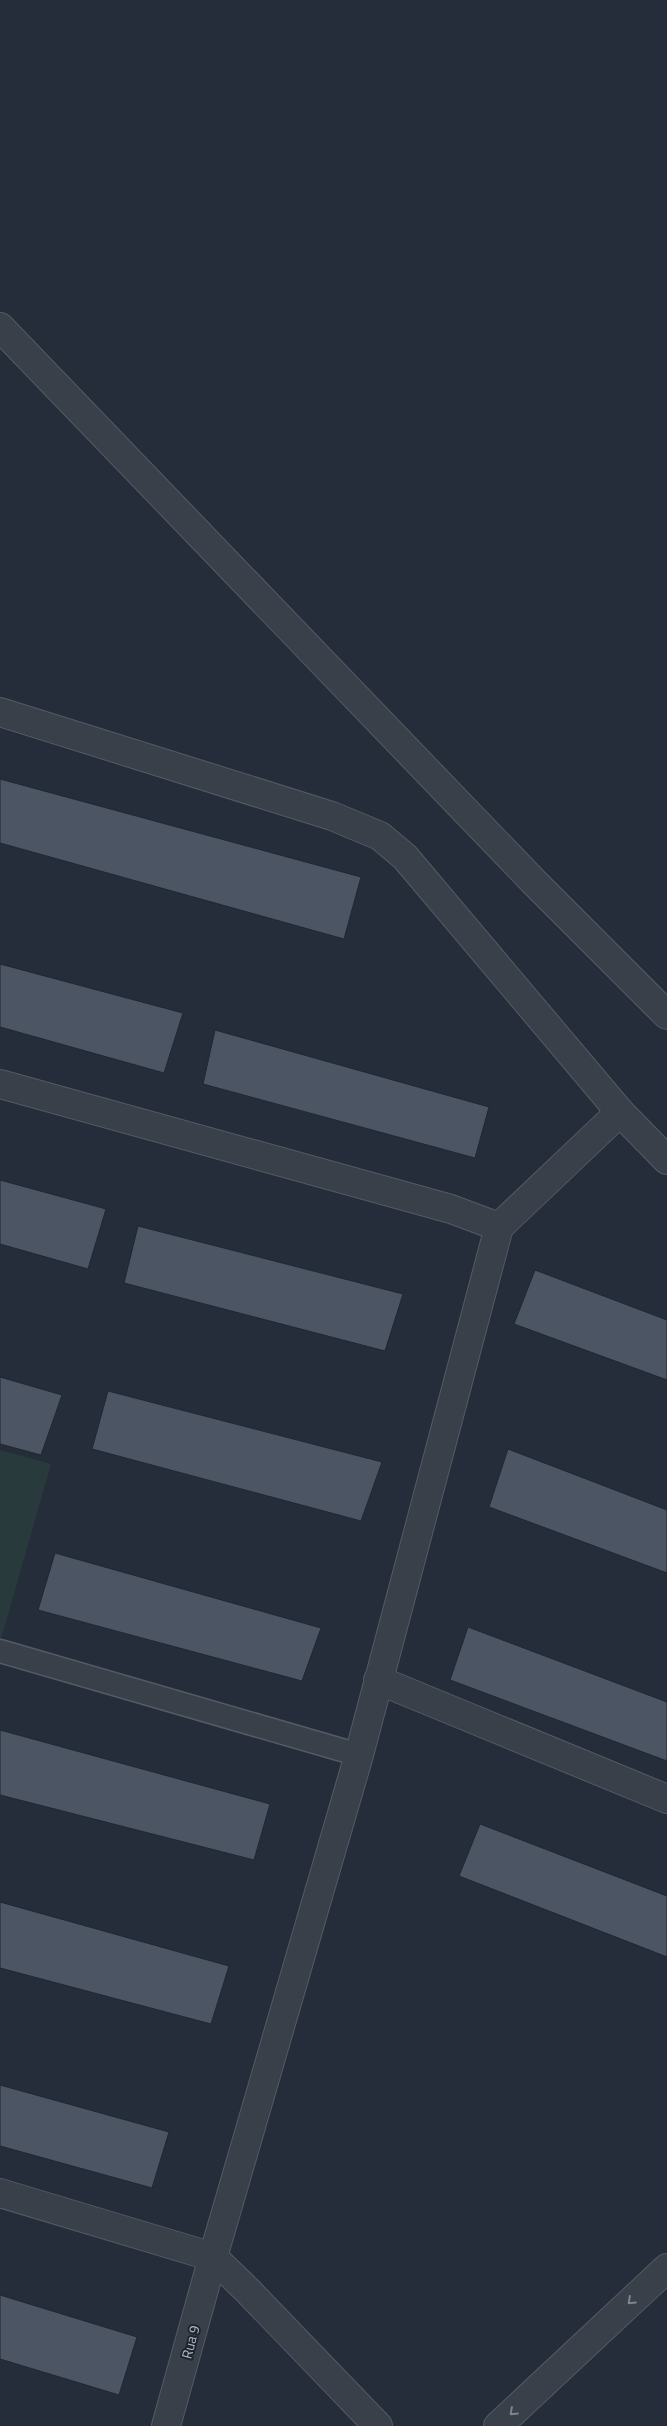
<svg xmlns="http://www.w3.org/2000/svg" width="667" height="2426" viewBox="0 0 667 2426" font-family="'Titillium Web',sans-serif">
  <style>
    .green { fill: #293a3c }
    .building { fill: #4c5563; stroke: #202731 }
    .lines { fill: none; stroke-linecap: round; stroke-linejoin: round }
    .pedestrian-casing { stroke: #545b65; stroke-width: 25 }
    .minor-casing { stroke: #545b65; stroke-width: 30 }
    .tertiary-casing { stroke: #545b65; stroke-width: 30 }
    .pedestrian { stroke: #39404a; stroke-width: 22 }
    .minor { stroke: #39404a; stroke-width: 28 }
    .tertiary { stroke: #39404a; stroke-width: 28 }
    .oneway { stroke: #7d848e }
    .labels { text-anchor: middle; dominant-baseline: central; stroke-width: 4; stroke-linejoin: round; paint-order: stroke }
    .street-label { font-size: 14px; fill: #b5bbc6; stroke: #1e252f }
  </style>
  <rect width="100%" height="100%" fill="#262d3a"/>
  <!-- green -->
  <path class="green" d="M0 1450 51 1464 0 1643Z"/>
  <!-- building -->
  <g class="building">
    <path d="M0 779 361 877 344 939 0 843Z"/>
    <path d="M0 964 183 1013 164 1073 0 1027Z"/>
    <path d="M215 1030 489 1107 475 1158 203 1084Z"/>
    <path d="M0 1180 106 1209 88 1269 0 1244Z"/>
    <path d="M138 1226 403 1294 385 1351 124 1283Z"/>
    <path d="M535 1270 667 1320V1380L514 1324Z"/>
    <path d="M0 1377 62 1395 41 1455 0 1444Z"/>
    <path d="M108 1391 382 1462 361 1521 92 1449Z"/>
    <path d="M508 1449 667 1510V1573L489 1507Z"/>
    <path d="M55 1553 321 1628 302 1681 38 1610Z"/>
    <path d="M468 1627 667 1702V1761L450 1680Z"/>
    <path d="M0 1730 270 1804 254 1860 0 1795Z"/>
    <path d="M480 1824 667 1896V1957L459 1876Z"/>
    <path d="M0 1902 229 1966 211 2024 0 1968Z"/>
    <path d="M0 2085 169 2132 152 2188 0 2146Z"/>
    <path d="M0 2295 137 2337 119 2395 0 2359Z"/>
  </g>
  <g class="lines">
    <!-- pedestrian casing -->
    <g class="pedestrian-casing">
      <path id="pedestrian" d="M0 1651 359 1755"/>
    </g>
    <!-- minor casing -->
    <g class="minor-casing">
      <g id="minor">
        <path d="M0 712 332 816 380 836 405 857 620 1112"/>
        <path d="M0 1084 451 1209 499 1227 359 1755 213 2257 166 2426"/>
        <path d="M499 1227 620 1112 667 1160"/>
        <path d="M378 1680 667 1799"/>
        <path d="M0 2193 213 2257 248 2291 378 2426"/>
      </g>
    </g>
    <!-- tertiary casing -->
    <g class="tertiary-casing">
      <g id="tertiary">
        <path d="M0 327 534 882 667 1015"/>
        <path d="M498 2426 667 2268"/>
      </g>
    </g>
    <!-- pedestrian -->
    <use href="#pedestrian" class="pedestrian"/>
    <!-- minor -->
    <use href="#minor" class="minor"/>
    <!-- tertiary -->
    <use href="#tertiary" class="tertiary"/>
  </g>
  <!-- one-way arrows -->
  <defs><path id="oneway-chevron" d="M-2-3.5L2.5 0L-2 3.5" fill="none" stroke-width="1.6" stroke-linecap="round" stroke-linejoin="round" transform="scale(1.25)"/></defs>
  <g class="oneway">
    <use href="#oneway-chevron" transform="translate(631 2301) rotate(137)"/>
    <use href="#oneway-chevron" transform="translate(513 2412) rotate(137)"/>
  </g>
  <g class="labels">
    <!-- street labels -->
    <g class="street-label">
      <text transform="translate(190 2342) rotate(-75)">Rua 9</text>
    </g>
  </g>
</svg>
